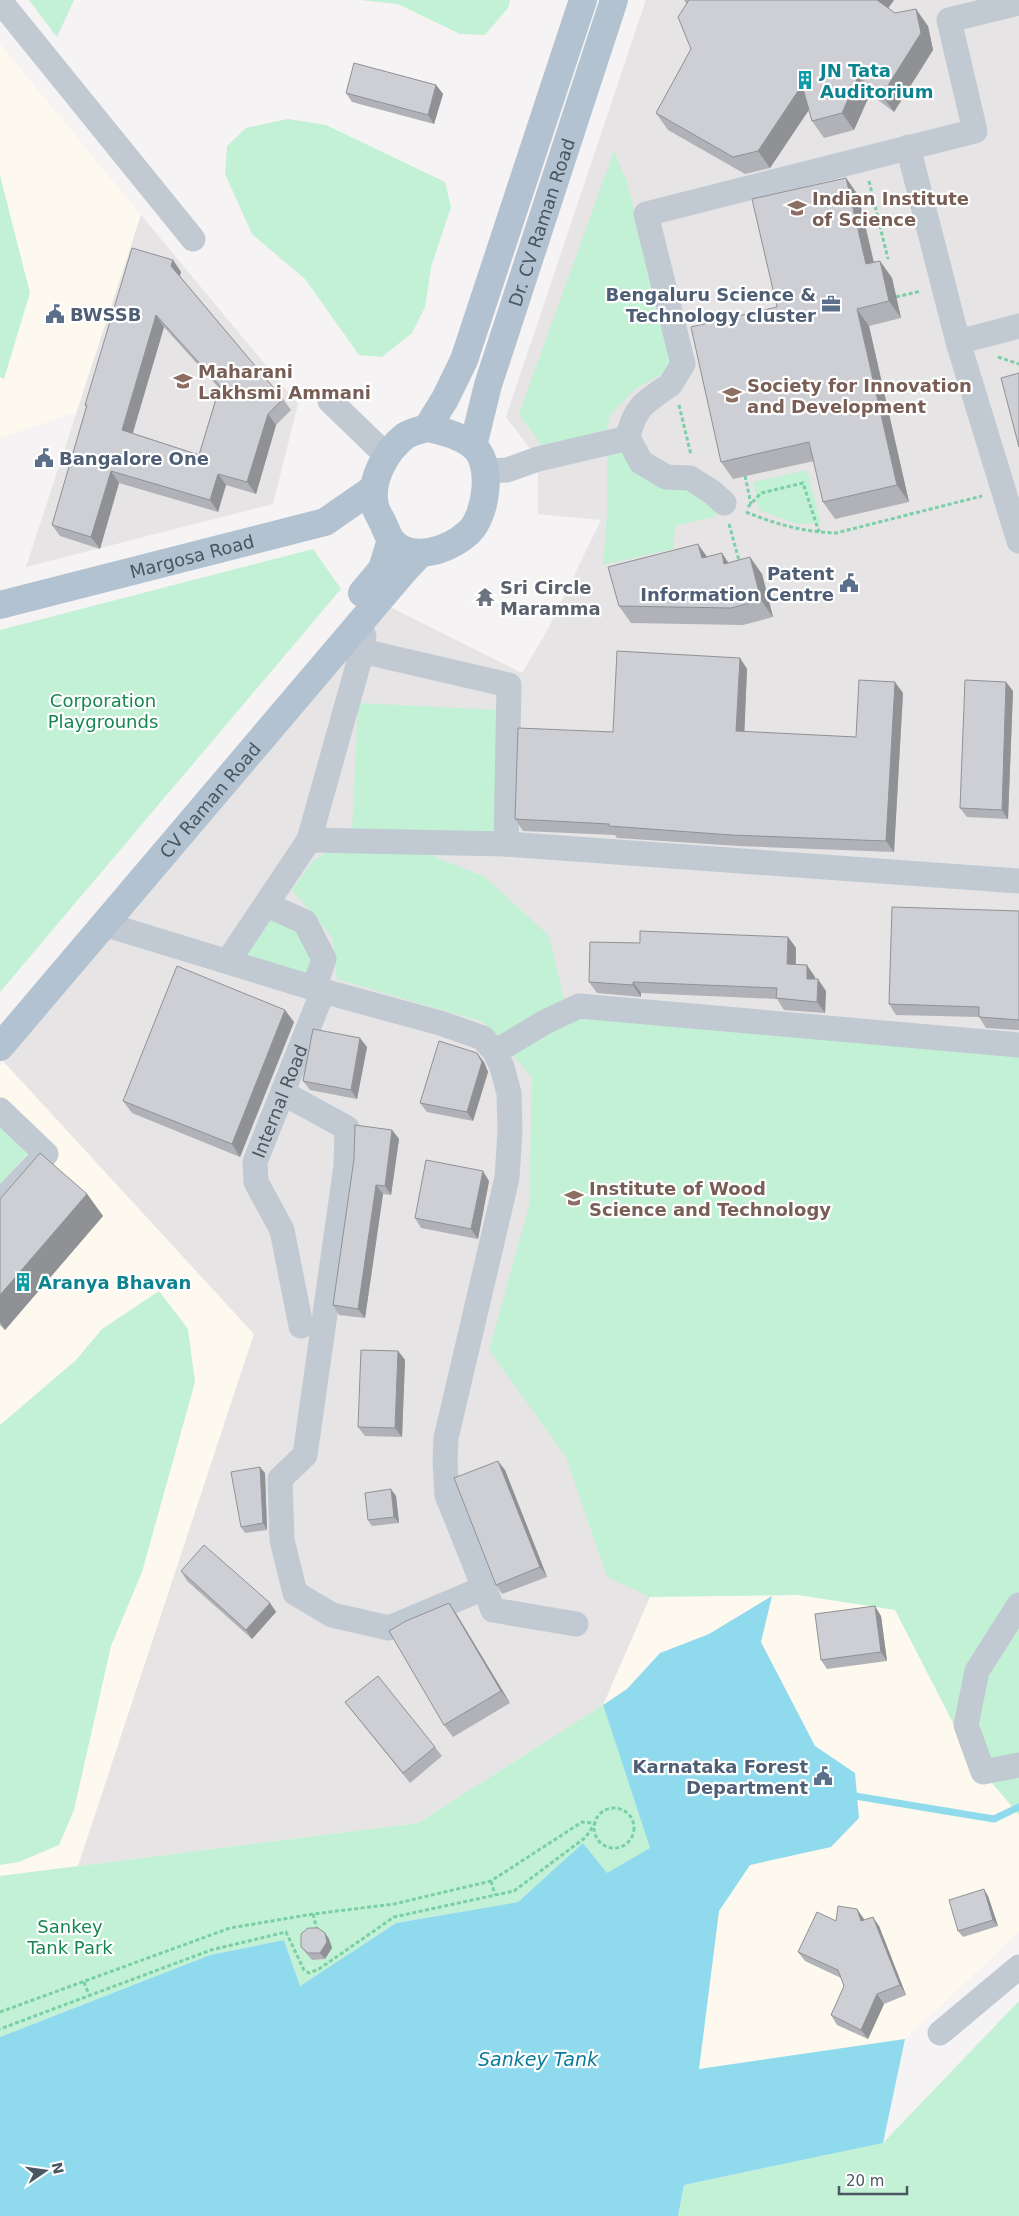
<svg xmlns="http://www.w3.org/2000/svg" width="1019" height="2216" viewBox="0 0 1019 2216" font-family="'DejaVu Sans',sans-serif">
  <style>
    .commercial { fill: #fdf9ef }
    .education { fill: #e6e4e5 }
    .green { fill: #c3f1d5 }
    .water { fill: #90daee }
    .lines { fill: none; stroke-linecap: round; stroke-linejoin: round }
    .stream { stroke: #90daee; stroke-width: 7 }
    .path { stroke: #7ad0a6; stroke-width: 3; stroke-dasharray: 4 2.5; stroke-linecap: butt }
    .minor { stroke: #c1cad2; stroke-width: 25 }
    .major { stroke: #b3c2d1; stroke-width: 28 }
    .wall { fill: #b0b2b7; fill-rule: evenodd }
    .shaded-wall { fill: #909195 }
    .building { fill: #cdcfd5; stroke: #909195; fill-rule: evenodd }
    .labels { text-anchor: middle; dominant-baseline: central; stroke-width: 4.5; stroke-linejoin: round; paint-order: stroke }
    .culture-label { font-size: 18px; font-weight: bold; fill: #0d838f; stroke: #fff; text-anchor: start }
    .education-label { font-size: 18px; font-weight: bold; fill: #785e54; stroke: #fff; text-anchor: start }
    .street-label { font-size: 18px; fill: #4a5661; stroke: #fff }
    .service-label { font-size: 18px; font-weight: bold; fill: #4e5e75; stroke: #fff; text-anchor: end }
    .worship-label { font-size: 18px; font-weight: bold; fill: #5b616d; stroke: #fff; text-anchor: start }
    .park-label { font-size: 18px; fill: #17864f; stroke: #fff }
    .water-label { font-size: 19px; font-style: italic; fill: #0c7c9b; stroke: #fff }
  </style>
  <rect width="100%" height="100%" fill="#f5f3f3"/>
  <!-- commercial -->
  <g class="commercial">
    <path d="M0 44 141 215 77 412 0 438Z"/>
    <path d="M4 1062 254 1334 78 1866 0 1876V1067Z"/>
    <path d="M1019 1493V1932L905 2039 699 2069 719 1911 750 1865 650 1848 603 1705 650 1597Z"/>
  </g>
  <!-- education -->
  <g class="education">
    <path d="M646 0H1019V1493L650 1597 603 1705 418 1823 78 1866 254 1334 4 1062 390 607 522 673 547 631 601 520 538 514V459L506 417Z"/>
    <path d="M141 215 298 404 273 504 26 567Z"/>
  </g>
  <!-- green -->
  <g class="green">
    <path d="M29 0H74L57 37Z"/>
    <path d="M360 0H510L508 8 485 35 460 34 398 4Z"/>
    <path d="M288 119 326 125 445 182 451 207 431 267 425 307 412 333 382 357 359 355 305 279 252 234 225 174 227 146 246 128Z"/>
    <path d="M614 151 627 182 672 358 662 374 635 389 609 416 608 430 542 446 519 414Z"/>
    <path d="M0 175 30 293 4 379 0 377Z"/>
    <path d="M622 452C650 467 704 487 717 516L675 526 673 549 603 565 607 514V455Z"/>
    <path d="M807 470 821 523 798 524 759 510 753 482Z"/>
    <path d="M313 549 341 589 0 992V630Z"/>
    <path d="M358 703 500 710 495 836 352 829Z"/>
    <path d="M335 847H411L485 877 549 936 565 1003 500 1041 483 1022 337 979 332 937 292 890 314 860Z"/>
    <path d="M269 918 298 932 312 960 306 977 241 956Z"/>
    <path d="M568 1017 1019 1049V1815L971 1758 895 1610 798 1595 650 1597 607 1577 566 1457 489 1350 529 1206 532 1077 511 1054Z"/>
    <path d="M0 1120 32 1150 0 1184Z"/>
    <path d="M159 1291 188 1329 195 1382 142 1572 111 1646 74 1810 59 1845 19 1862 0 1865V1425L76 1360 102 1329Z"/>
    <path d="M603 1705 650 1848 606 1874 583 1843 518 1902 396 1923 300 1986 284 1940 210 1955 0 2037V1876L418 1823Z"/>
    <path d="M1019 2001V2216H678L684 2185 883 2143Z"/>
  </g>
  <!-- water -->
  <path class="water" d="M772 1596 761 1642 815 1746 855 1773 859 1818 831 1847 750 1865 719 1911 699 2069 905 2039 883 2143 684 2185 678 2216H0V2037L210 1955 284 1940 300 1986 396 1923 518 1902 583 1843 607 1873 650 1848 603 1705 627 1689 660 1653 709 1634Z"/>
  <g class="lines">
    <!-- stream -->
    <path class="stream" d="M849 1795 994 1819 1019 1807"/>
    <!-- path -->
    <g class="path">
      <path d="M869 181 888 259"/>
      <path d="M896 297 921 291"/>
      <path d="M998 357 1019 364"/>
      <path d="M679 405 691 455"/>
      <path d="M745 476 751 504"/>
      <path d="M748 507 761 493 803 483 819 532"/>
      <path d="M746 512C775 524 804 532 836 533L982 496"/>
      <path d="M729 524 740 564"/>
      <circle cx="614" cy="1828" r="20"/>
      <path d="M491 1881 495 1895"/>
      <path d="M313 1914 317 1930"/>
      <path d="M84 1982 89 1995"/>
      <path d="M0 2012 230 1928 313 1914 394 1904 491 1881 582 1822 595 1823 586 1837 514 1891 394 1917 319 1969 309 1973 304 1970 286 1932 211 1950 0 2029"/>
    </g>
    <!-- minor -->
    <g class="minor">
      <path d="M0 1 193 239"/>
      <path d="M908 147 958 342 1019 541"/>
      <path d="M958 342 1019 326"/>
      <path d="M330 401 387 456"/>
      <path d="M628 438 641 462 666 477 690 478 712 492 724 503"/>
      <path d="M486 471 507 470 538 459 628 438C634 407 645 402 670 385L683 364 646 214 975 131 949 20 1019 3"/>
      <path d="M362 651 509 685 506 844"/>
      <path d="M309 840 362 651 364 636"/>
      <path d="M267 905 305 922 324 959 314 988"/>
      <path d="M104 924 323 991 440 1023 483 1038 495 1052 502 1067 509 1093 510 1131 507 1178 446 1438 445 1463 447 1495 493 1610 576 1624"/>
      <path d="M228 961 309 840 506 844 1019 881"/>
      <path d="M495 1052 545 1022 579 1006 1019 1045"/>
      <path d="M283 1093 347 1128 346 1166 305 1455 280 1479 282 1540 295 1593 332 1615 389 1628 484 1588"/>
      <path d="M0 1110 46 1154 0 1202"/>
      <path id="s1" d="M301 1326 282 1230 256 1182 255 1162 323 991"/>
      <path d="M1019 1605 977 1671 966 1725 983 1772 1019 1765"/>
      <path d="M940 2033 1019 1967"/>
    </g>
    <!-- major -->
    <g class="major">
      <path d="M427 428 445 399 464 360 583 0"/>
      <path d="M427 428C443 431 459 435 472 445 494 461 487 515 469 532 450 550 410 564 391 540 388 535 385 528 383 523 380 517 376 511 375 506 369 480 386 451 405 436 411 432 420 430 427 428Z"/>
      <path id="s2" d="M473 446 488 385 614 0"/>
      <path d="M362 593 382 569 391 540"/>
      <path id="s3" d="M0 605 325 522 374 488"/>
      <path id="s4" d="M0 1047 404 571 420 554"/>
    </g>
  </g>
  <!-- wall -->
  <g class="wall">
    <path d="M684 0H894L888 8 895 13 928 26 933 50 894 112 870 94 854 130 824 138 812 121 809 110 770 168 745 174 668 130 656 113 691 49 686 3Z"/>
    <path d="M436 85 443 94 434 124 352 102 346 93Z"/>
    <path d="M846 178 858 195 874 262 880 261 892 278 901 318 869 326 909 502 835 519 823 502 814 461 733 479 721 462 777 307Z"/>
    <path d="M173 260 181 272 180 276 283 399 291 410 276 425 256 494 226 485 218 512 119 483 100 549 60 536 52 525 86 407 85 405ZM164 327 219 388 199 455 133 433Z"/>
    <path d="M722 553 728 563 762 574 773 617 743 625 631 623 619 606 707 557Z"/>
    <path d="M740 658 747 669 744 732 856 737 903 693 894 852 739 846 617 838 615 835 523 831 515 819 613 732Z"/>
    <path d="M1006 682 1013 691 1008 819 967 817 960 808Z"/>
    <path d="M1019 911V1030L986 1028 979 1017 896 1015 889 1004Z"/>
    <path d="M788 937 796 948V965L815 977V979L826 991 825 1013 784 1010 777 999 641 993V997L597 993 589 982 640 943Z"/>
    <path d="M294 1022 240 1157 132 1113 123 1101Z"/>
    <path d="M367 1047 357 1099 310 1090 303 1081Z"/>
    <path d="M484 1062 488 1072 473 1121 427 1112 420 1103Z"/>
    <path d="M392 1130 399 1139 391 1195 383 1194 365 1318 339 1315 333 1305Z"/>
    <path d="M489 1181 478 1239 421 1228 415 1218Z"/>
    <path d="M87 1194 103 1216 5 1330 0 1325V1199Z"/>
    <path d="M398 1351 405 1360 402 1437 365 1436 358 1427Z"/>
    <path d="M505 1470 547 1577 502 1594 496 1585Z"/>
    <path d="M265 1473 267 1530 245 1533 241 1527Z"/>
    <path d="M396 1496 399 1523 372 1526 368 1520Z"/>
    <path d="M181 1571 270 1603 276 1612 252 1639 187 1581Z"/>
    <path d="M449 1603 457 1615 510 1703 453 1737 444 1725Z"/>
    <path d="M881 1616 887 1661 827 1669 821 1660Z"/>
    <path d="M345 1702 435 1747 442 1756 410 1783 352 1711Z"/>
    <path d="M988 1896 998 1926 963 1937 958 1931Z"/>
    <path d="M857 1909 864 1920 879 1926 906 1995 884 2004 868 2039 837 2025 831 2015 844 1986 841 1978 805 1961 798 1952 836 1921Z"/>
    <path d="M325 1933 329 1939 332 1948 325 1959 312 1960 306 1953 301 1947Z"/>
  </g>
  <!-- shaded-wall -->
  <g class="shaded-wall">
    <path d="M875 0H894L884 14Z"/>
    <path d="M916 9 928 26 933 50 894 112 882 95Z"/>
    <path d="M858 77 870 94 854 130 842 113Z"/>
    <path d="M436 85 443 94 434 124 428 115Z"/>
    <path d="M802 85 814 102 770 168 758 151Z"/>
    <path d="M846 178 858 195 878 281 866 264Z"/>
    <path d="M173 260 181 272 179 278 171 266Z"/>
    <path d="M880 261 892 278 901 318 889 301Z"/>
    <path d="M857 309 869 326 909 502 897 485Z"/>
    <path d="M156 315 164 327 130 442 122 430Z"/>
    <path d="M268 414 276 425 256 494 247 482Z"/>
    <path d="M111 471 119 483 100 549 91 537Z"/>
    <path d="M218 474 226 485 218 512 210 500Z"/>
    <path d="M698 544 710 561 702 558Z"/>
    <path d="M722 553 733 570 724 564Z"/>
    <path d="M750 557 762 574 773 617 761 600Z"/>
    <path d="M740 658 747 669 744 742 736 731Z"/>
    <path d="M895 682 903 693 894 852 886 841Z"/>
    <path d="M1006 682 1013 691 1008 819 1002 810Z"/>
    <path d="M788 937 796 948 795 976 787 964Z"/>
    <path d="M807 965 815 977V990L807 979Z"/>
    <path d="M818 979 826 991 825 1013 817 1002Z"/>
    <path d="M633 982 641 993V997L633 985Z"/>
    <path d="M285 1010 294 1022 240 1157 232 1144Z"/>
    <path d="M360 1038 367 1047 357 1099 351 1090Z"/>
    <path d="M477 1053 484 1062 488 1072 473 1121 467 1112Z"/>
    <path d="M392 1130 399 1139 391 1195 385 1186Z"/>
    <path d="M483 1171 489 1181 478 1239 471 1229Z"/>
    <path d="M376 1185 383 1194 365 1318 358 1309Z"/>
    <path d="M87 1194 103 1216 5 1330 0 1322V1295Z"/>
    <path d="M398 1351 405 1360 402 1437 395 1428Z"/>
    <path d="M498 1461 505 1470 547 1577 540 1567Z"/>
    <path d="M260 1467 265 1473 267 1530 263 1523Z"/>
    <path d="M391 1489 396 1496 399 1523 394 1517Z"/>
    <path d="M270 1603 276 1612 252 1639 246 1630Z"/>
    <path d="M449 1603 457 1615 510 1703 501 1691Z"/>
    <path d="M875 1606 881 1616 887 1661 881 1652Z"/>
    <path d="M984 1889 988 1896 998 1926 993 1920Z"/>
    <path d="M857 1909 864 1919 868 1930 861 1921Z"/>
    <path d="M873 1917 879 1926 906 1995 900 1985Z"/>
    <path d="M325 1933 329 1939 332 1948 325 1959 320 1953Z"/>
    <path d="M877 1994 884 2004 868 2039 861 2030Z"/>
  </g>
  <!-- building -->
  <g class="building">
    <path d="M689 0H877L895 13 916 9 921 33 882 95 858 77 842 113 812 121 802 85 758 151 733 157 656 113 691 49 678 17Z"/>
    <path d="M354 63 436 85 428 115 346 93Z"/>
    <path d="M846 178 866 264 880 261 889 301 857 309 897 485 823 502 809 442 721 462 691 327 777 307 752 199Z"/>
    <path d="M132 248 173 260 171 266 283 399 268 414 247 482 218 474 210 500 111 471 91 537 52 525 87 405H85ZM156 315 220 386 199 455 122 430Z"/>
    <path d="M1019 373V447L1001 378Z"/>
    <path d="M698 544 702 558 722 553 724 564 750 557 761 600 731 608 619 606 608 567Z"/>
    <path d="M617 651 740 658 736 731 856 737 859 680 895 682 886 841 731 835 609 826V824L515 819 518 728 613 732Z"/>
    <path d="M965 680 1006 682 1002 810 960 808Z"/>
    <path d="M892 907 1019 911V1020L979 1017V1007L889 1004Z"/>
    <path d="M640 931 788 937 787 964 807 965V979H818L817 1002 776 998 777 988 633 982V985L589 982 590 942 640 943Z"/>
    <path d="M177 966 285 1010 232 1144 123 1101Z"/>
    <path d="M313 1029 360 1038 351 1090 303 1081Z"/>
    <path d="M439 1041 477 1053 482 1062 467 1112 420 1103Z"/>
    <path d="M355 1125 392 1130 385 1186 376 1185 358 1309 333 1305 354 1159Z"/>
    <path d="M40 1153 87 1194 0 1295V1199Z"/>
    <path d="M426 1160 483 1171 471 1229 415 1218Z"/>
    <path d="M361 1350 398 1351 395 1428 358 1427Z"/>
    <path d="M498 1461 540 1567 496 1585 454 1478Z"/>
    <path d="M260 1467 263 1523 241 1527 231 1472Z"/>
    <path d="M391 1489 394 1517 368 1520 365 1493Z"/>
    <path d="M204 1545 270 1603 246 1630 181 1571Z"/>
    <path d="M449 1603 501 1691 444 1725 389 1631 406 1621Z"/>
    <path d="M875 1606 881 1652 821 1660 815 1614Z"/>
    <path d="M378 1676 435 1747 403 1773 345 1702Z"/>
    <path d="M984 1889 993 1920 958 1931 949 1900Z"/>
    <path d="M838 1906 857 1909 861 1921 873 1917 900 1985 877 1994 861 2030 831 2015 844 1986 838 1970 798 1952 817 1912 836 1921Z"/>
    <path d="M308 1928H318L325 1933 327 1942 320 1953H308L301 1947V1934Z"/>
  </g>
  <!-- icons -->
  <defs>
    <g id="building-bare" transform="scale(1.5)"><path d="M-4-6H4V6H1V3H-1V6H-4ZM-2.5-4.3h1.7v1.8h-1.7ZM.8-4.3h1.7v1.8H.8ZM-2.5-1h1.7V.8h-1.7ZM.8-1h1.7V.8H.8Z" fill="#0f9aa8" stroke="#fff" stroke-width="2.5" paint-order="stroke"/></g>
    <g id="university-bare" transform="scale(1.5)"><path d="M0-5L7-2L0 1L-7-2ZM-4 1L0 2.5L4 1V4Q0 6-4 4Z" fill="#8d6e63" stroke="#fff" stroke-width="2.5" paint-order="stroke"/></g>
    <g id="office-bare" transform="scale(1.5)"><path d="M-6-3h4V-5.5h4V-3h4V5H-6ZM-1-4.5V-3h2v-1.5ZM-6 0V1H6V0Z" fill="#5c6f8a" stroke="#fff" stroke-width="2.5" paint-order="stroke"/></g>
    <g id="civic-bare" transform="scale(1.5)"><path d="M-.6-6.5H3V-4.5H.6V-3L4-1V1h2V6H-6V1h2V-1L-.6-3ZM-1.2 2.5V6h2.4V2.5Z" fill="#5c6f8a" stroke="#fff" stroke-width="2.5" paint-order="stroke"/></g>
    <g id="temple-bare" transform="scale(1.5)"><path d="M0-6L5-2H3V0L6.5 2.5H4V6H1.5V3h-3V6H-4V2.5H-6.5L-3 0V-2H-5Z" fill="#6b7280" stroke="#fff" stroke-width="2.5" paint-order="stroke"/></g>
  </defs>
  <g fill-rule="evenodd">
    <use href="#building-bare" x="805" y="80"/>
    <use href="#university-bare" x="797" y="208"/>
    <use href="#office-bare" x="831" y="304"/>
    <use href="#civic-bare" x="55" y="314"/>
    <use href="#university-bare" x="183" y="381"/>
    <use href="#university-bare" x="732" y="395"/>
    <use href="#civic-bare" x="44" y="458"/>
    <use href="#civic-bare" x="849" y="583"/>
    <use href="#temple-bare" x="485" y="597"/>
    <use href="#university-bare" x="574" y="1198"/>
    <use href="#building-bare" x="23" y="1282"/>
    <use href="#civic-bare" x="823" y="1776"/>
  </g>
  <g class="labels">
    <!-- culture labels -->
    <g class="culture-label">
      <text x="820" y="70">JN Tata<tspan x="820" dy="21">Auditorium</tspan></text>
      <text x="38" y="1282">Aranya Bhavan</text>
    </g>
    <!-- education labels -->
    <g class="education-label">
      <text x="812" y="198">Indian Institute<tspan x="812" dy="21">of Science</tspan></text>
      <text x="198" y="371">Maharani<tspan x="198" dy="21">Lakhsmi Ammani</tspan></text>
      <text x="747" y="385">Society for Innovation<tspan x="747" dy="21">and Development</tspan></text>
      <text x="589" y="1188">Institute of Wood<tspan x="589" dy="21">Science and Technology</tspan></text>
    </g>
    <!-- street labels -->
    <g class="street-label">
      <text stroke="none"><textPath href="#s2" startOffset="234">Dr. CV Raman Road</textPath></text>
      <text stroke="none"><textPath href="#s3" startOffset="198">Margosa Road</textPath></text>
      <text stroke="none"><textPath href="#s4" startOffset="324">CV Raman Road</textPath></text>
      <text stroke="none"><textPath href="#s1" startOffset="238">Internal Road</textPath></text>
    </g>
    <!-- service labels -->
    <g class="service-label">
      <text x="816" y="294">Bengaluru Science &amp;<tspan x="816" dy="21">Technology cluster</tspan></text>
      <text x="70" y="314" text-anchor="start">BWSSB</text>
      <text x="59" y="458" text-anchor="start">Bangalore One</text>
      <text x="834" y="573">Patent<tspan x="834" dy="21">Information Centre</tspan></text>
      <text x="808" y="1766">Karnataka Forest<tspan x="808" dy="21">Department</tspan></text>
    </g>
    <!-- worship labels -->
    <g class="worship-label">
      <text x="500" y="587">Sri Circle<tspan x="500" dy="21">Maramma</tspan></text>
    </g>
    <!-- park labels -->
    <g class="park-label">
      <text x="103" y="700">Corporation<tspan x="103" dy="21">Playgrounds</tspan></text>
      <text x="70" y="1926">Sankey<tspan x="70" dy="21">Tank Park</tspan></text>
    </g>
    <!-- water labels -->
    <g class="water-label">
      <text x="538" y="2059">Sankey Tank</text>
    </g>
  </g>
  <!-- north arrow -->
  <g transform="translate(45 2171) rotate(77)" stroke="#ffffff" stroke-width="4" paint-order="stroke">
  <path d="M0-4L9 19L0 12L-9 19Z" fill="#4a5661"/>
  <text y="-8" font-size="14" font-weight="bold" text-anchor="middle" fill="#4a5661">N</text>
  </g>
  <!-- scale -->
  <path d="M839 2186v8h68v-8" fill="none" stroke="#4a5661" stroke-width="2.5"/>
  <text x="846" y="2186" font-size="15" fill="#4a5661" stroke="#ffffff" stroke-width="4" paint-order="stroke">20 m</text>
</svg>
